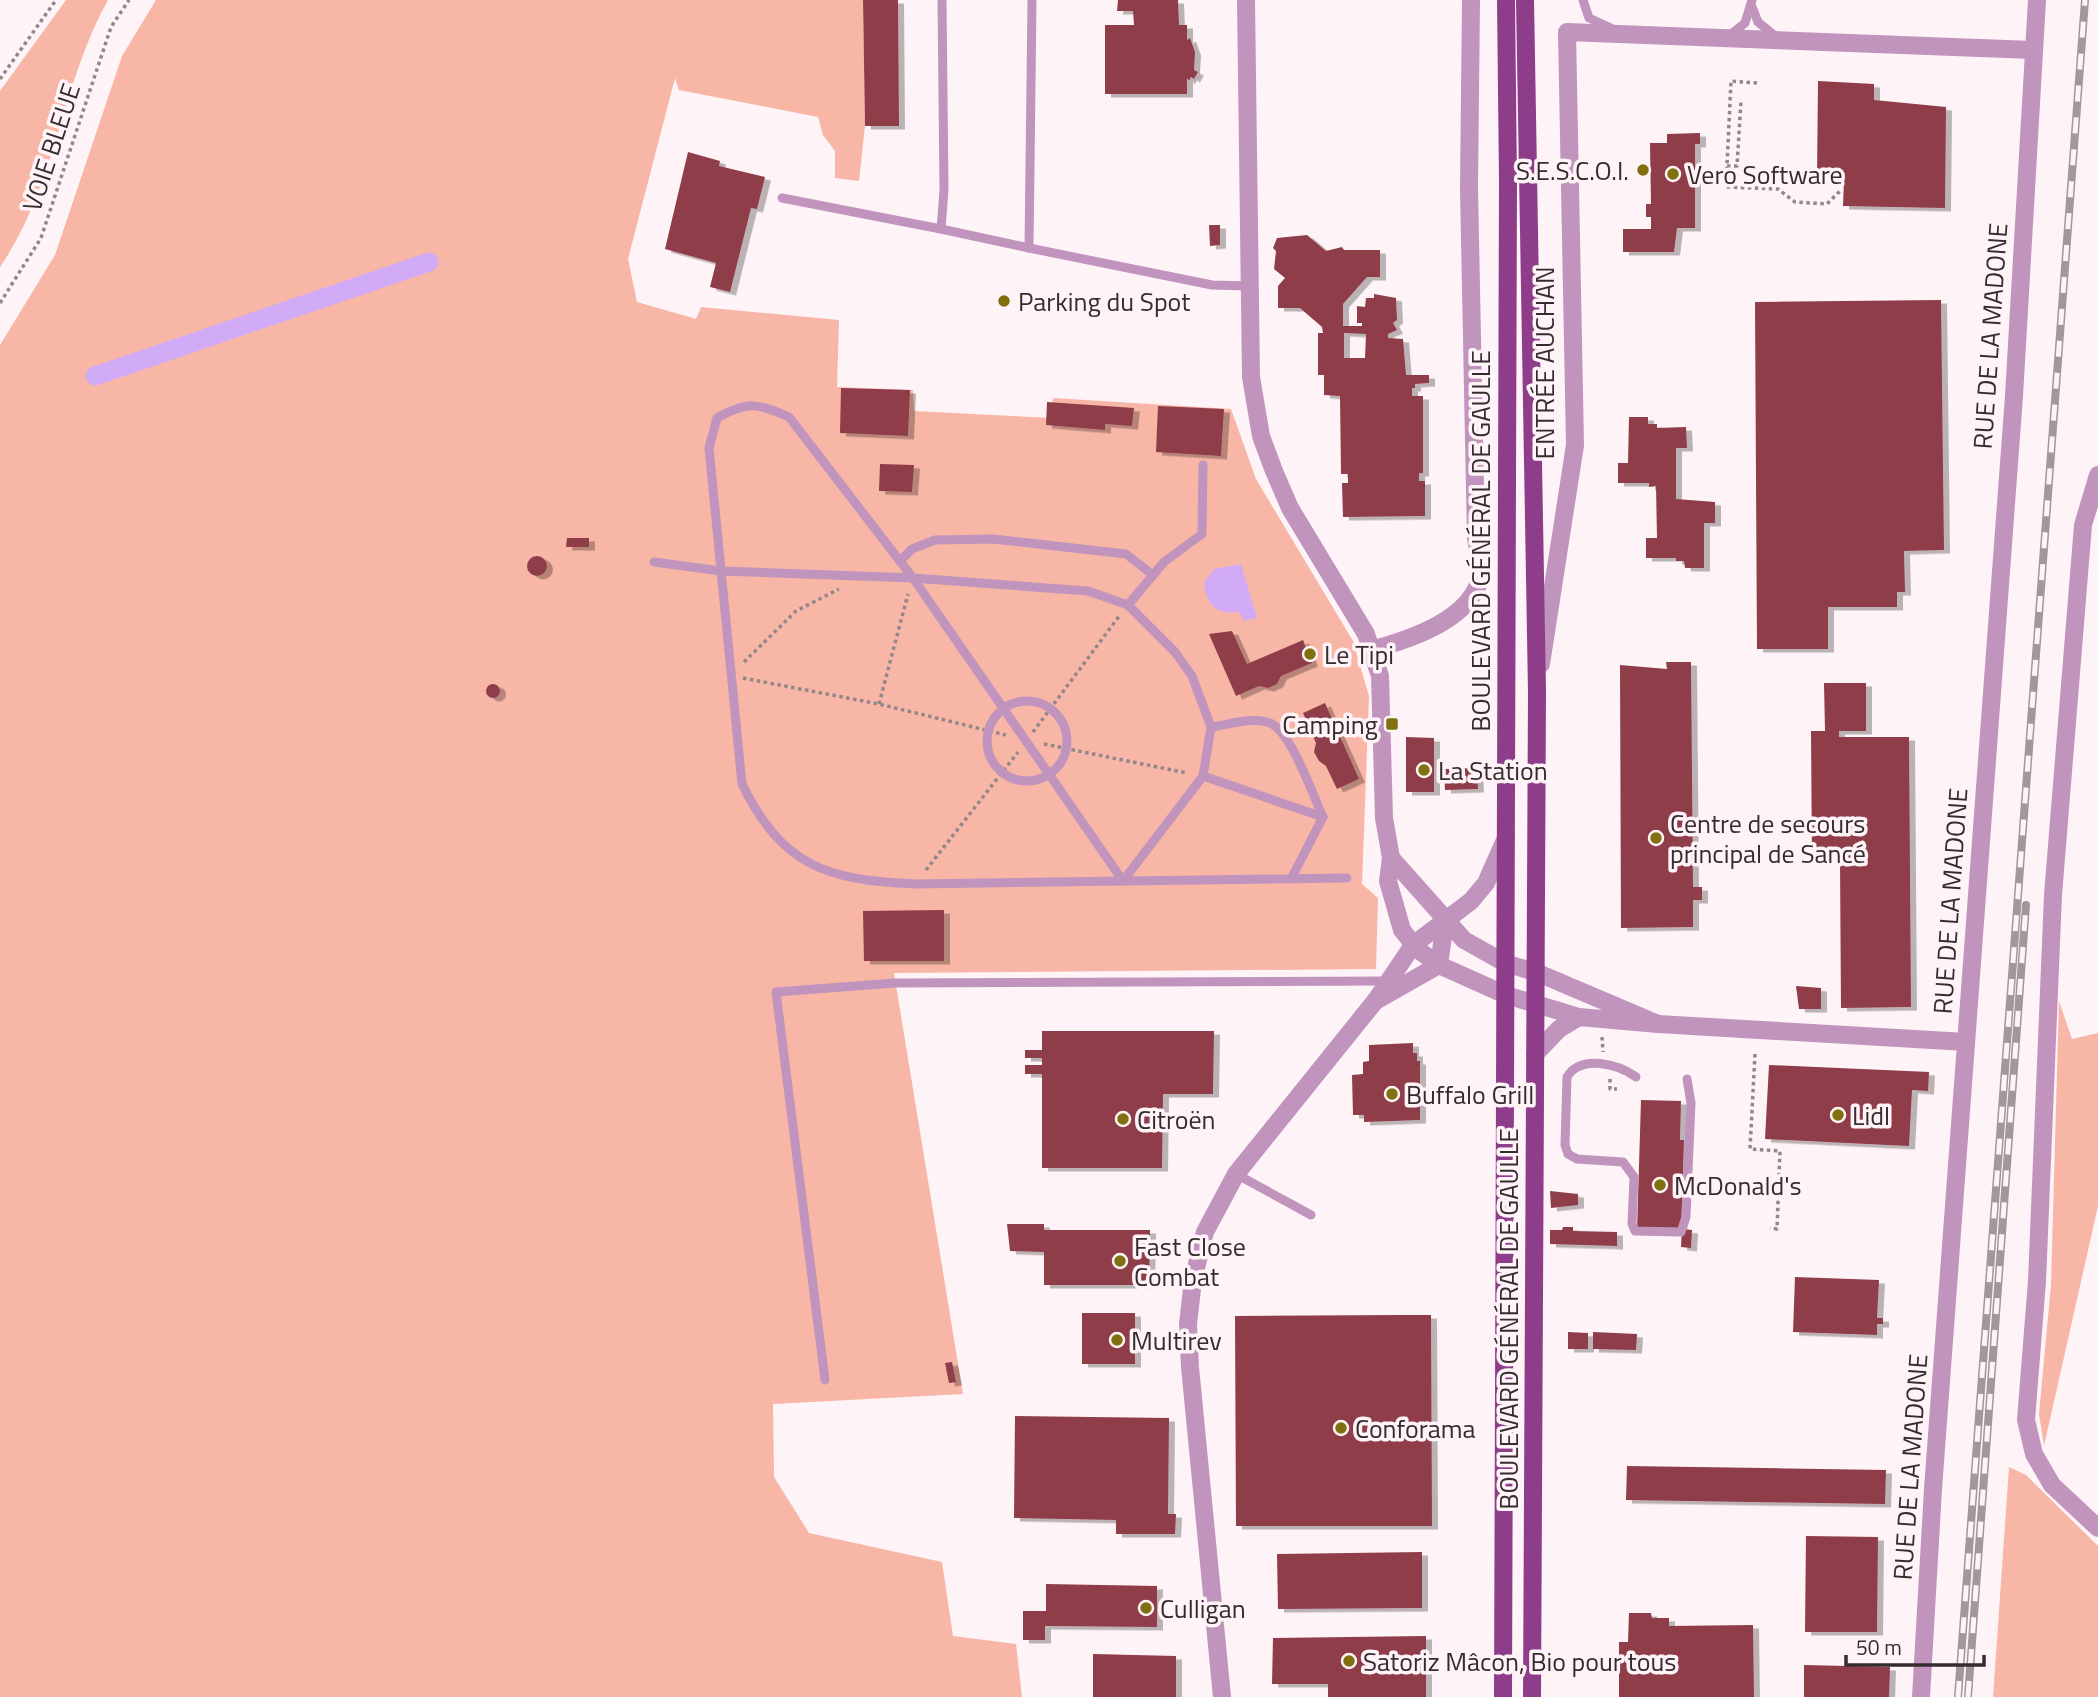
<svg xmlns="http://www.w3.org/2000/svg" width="2098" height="1697" viewBox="0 0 2098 1697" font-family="'Titillium Web',sans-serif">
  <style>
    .green { fill: #f8b6a6 }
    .water { fill: #d2abf7 }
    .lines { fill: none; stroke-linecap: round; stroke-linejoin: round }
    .canal { stroke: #d2abf7; stroke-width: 19 }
    .building { fill: #8f3c4a; fill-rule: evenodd; filter: url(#shadow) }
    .path { stroke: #92878b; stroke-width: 3.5; stroke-dasharray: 3.5 3.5; stroke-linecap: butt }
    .service { stroke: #c194bd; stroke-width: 9 }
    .minor { stroke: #c194bd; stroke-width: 18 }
    .primary { stroke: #8e3d8a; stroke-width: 18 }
    .rail-casing { stroke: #a2979b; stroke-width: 8 }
    .rail { stroke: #fef3f7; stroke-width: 5; stroke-dasharray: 16; stroke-linecap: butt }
    .poi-dot { fill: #817010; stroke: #fef3f7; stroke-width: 2.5 }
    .labels { text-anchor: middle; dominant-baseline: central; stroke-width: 7; stroke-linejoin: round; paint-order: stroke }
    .street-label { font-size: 26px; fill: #362c30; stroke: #fef3f7 }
    .poi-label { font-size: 26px; fill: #362c30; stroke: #fef3f7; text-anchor: start }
  </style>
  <defs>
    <filter id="shadow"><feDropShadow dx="6" dy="3.5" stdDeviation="0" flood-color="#0004"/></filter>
  </defs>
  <rect width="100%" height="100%" fill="#fef3f7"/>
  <!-- green -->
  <g class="green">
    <path d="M66 0H108C60 86 57 184 0 267V91Z"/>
    <path d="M156 0H863L865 126 859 181 835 178V151L823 135 818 117 679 90 675 78 628 259 637 302 696 319 701 307 839 320 837 387 913 390 914 411 1051 418 1053 398 1231 409 1256 479 1353 641 1369 696 1362 884 1378 898 1376 969 894 973 963 1394 773 1404 774 1477 809 1533 942 1562 953 1636 1016 1644 1022 1697H0V345L55 255 122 56Z"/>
    <path d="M2059 1001 2072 1039 2098 1033V1206L2044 1446 2039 1414 2051 1285Z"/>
    <path d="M2009 1467 2026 1475 2098 1546V1697H1993Z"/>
  </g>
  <!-- water -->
  <path class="water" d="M1241 564 1257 618 1244 621 1239 612C1218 615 1206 606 1204 583L1214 569Z"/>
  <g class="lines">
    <!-- canal -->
    <path class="canal" d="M95 376 429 262"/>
  </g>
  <!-- building -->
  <g class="building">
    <path d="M863 0H898L899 126H865Z"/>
    <path d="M1118 0H1178L1179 25H1187V40L1190 38 1195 52 1194 70 1198 72 1194 79 1191 77 1189 81 1187 78V94H1105V25H1134L1133 11H1117Z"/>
    <path d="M1818 81 1874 84V100L1946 107 1945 208 1843 206 1844 179 1817 178Z"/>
    <path d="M1700 133V144H1695V228H1677L1674 252H1623V229H1651V217H1646V204H1651L1650 143H1667V134Z"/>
    <path d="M688 152 720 161 719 166 765 177 757 209 751 208 730 292 710 287 716 263 665 249Z"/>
    <path d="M1209 225H1220V245L1210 246Z"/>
    <path d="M1307 235 1326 251 1342 247 1344 250H1380V277H1367L1343 304V326H1362V323H1357V306L1365 307 1366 298H1374V294L1396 298 1397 320 1393 323 1397 330 1388 334V338L1403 339 1406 375H1429V383L1415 384V388H1412V396H1423V473H1419V481H1425V516L1343 517 1342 483H1348V474H1341L1340 396 1324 395V375H1318V333H1323L1322 327 1300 308H1278V286L1285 278 1274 269 1276 251 1273 248 1277 238ZM1344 333 1366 334 1365 358H1344Z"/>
    <path d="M1941 300 1944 550 1904 551 1905 592H1897V607H1828V649H1757L1755 302Z"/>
    <path d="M841 388 910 390 908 436 840 433Z"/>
    <path d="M1047 402 1134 408 1132 426 1105 424V430L1046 425Z"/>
    <path d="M1158 406 1224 409 1221 456 1156 452Z"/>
    <path d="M1629 417H1648V424H1657V428L1686 427 1687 448H1676V499L1715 502V523H1704V568H1685L1684 561H1676V558H1646V538H1657L1656 486 1649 487V483H1618V463H1628Z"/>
    <path d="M880 464 914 465 912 492 879 491Z"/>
    <path d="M567 538H589V547H566Z"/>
    <circle cx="537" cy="566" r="10"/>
    <path d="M1232 631 1247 664 1303 640 1312 663 1281 676 1277 684 1268 688 1259 686 1236 696 1209 634Z"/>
    <path d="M1666 662H1691L1693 887H1702V900H1693V927L1621 928 1620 665 1667 669Z"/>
    <path d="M1824 683H1866V731H1839V737H1909L1911 1007 1841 1008 1840 862H1812L1811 731H1825Z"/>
    <circle cx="493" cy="691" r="7"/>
    <path d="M1325 703 1359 779 1337 789 1326 766 1319 761 1314 752 1316 743 1303 713Z"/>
    <path d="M1406 737 1434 738V792H1406Z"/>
    <path d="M1477 768 1478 789 1445 790 1444 769Z"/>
    <path d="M944 910V961H864L863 911Z"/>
    <path d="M1796 986 1821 988V1009H1799Z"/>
    <path d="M1042 1031H1214L1213 1094H1163L1162 1168H1042V1074H1025V1065H1042V1058H1025V1050H1042Z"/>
    <path d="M1413 1043V1053H1417V1061H1420V1120L1364 1122V1115H1353L1352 1075 1363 1074V1062L1369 1061V1045Z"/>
    <path d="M1769 1065 1929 1072 1928 1091 1912 1090 1909 1146 1765 1139Z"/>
    <path d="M1641 1100 1681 1101 1680 1140H1684L1681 1232 1637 1231Z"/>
    <path d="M1550 1191 1578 1194V1205L1551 1208Z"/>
    <path d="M1007 1224H1044V1230H1150L1149 1285H1044V1252L1010 1251Z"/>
    <path d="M1563 1227H1573V1231L1617 1232V1246L1550 1244V1230H1562Z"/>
    <path d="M1682 1229 1692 1230 1691 1248 1681 1247Z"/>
    <path d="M1795 1277 1879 1280 1877 1318H1883V1324H1877V1335L1793 1332Z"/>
    <rect x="1082" y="1313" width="53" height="51"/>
    <path d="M1402 1315H1431L1432 1526H1236L1235 1316Z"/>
    <path d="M1568 1332 1588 1333V1349H1568Z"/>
    <path d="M1593 1332 1637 1334 1636 1350 1593 1349Z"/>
    <path d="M952 1362 956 1382 949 1383 945 1363Z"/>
    <path d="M1015 1416 1169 1418 1168 1514H1176L1175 1534H1116V1520L1014 1518Z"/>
    <path d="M1627 1466 1886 1470 1885 1504 1626 1500Z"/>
    <path d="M1806 1536 1878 1537 1877 1632H1805Z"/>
    <path d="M1422 1552V1608L1278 1609 1277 1554Z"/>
    <path d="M1046 1584 1157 1586V1627L1045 1626V1640H1023V1611H1046Z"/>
    <path d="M1629 1613H1651L1652 1618H1669V1626L1753 1625 1754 1697H1619V1642H1628Z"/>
    <path d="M1426 1636V1697H1328V1684H1272L1273 1638Z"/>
    <path d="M1093 1654 1176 1656V1697H1093Z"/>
    <path d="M1804 1665 1890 1667 1889 1697H1804Z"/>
  </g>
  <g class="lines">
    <!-- path -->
    <g class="path">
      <path d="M0 79 56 0"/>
      <path d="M1757 83 1731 81 1726 187 1778 189 1795 202 1827 204 1840 191"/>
      <path d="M1727 166H1737L1741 101"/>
      <path d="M0 303 41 238 111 27 129 0"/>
      <path d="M744 662 796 611 839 589"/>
      <path d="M743 678 879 704 1006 735"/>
      <path d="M879 704 908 594"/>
      <path d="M1033 732 1120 615"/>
      <path d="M1044 744 1187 773"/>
      <path d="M926 870 1018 752"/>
      <path d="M1602 1037 1603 1052"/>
      <path d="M1755 1054 1750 1149 1780 1151 1777 1229 1770 1228"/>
      <path d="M1610 1079V1089H1617"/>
    </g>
    <!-- service -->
    <g class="service">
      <path d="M1583 0 1589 18 1611 28"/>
      <path d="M1752 7 1758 22 1775 36"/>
      <path d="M1730 35 1745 23 1752 0"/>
      <path d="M782 198 941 229 944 190 942 0"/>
      <path d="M941 229 1029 248 1032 0"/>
      <path d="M1029 248 1212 285 1250 286"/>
      <path d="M900 561 912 549 935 540 993 539 1126 554 1153 575"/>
      <path d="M654 562 721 571 913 578 1123 881 1203 776"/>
      <path d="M1128 605 1164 562 1202 534 1203 465"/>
      <circle cx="1027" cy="741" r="40"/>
      <path d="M1211 727C1228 725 1254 716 1270 723 1291 731 1313 796 1323 817"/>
      <path d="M1291 879 1323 817 1203 776 1211 727 1192 676 1175 652 1128 605 1088 591 913 578 789 417C758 403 747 401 717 418L709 448 742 784C783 867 827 880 915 884L1347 878"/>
      <path d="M1636 1077C1618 1064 1581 1054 1567 1077L1565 1145 1568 1154 1577 1159 1623 1162 1634 1177 1632 1224 1635 1231 1681 1232 1686 1217 1691 1103 1687 1079"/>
      <path d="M1236 1174 1311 1215"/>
      <path d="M825 1380 776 992 895 983 1387 981"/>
    </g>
    <!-- minor -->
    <g class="minor">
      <path d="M1246 0 1251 377 1261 436 1274 471 1290 508 1366 634 1380 676 1384 818 1391 858 1388 881 1402 930 1417 949 1439 965 1506 995 1579 1017"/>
      <path d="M2098 475 2083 525 2053 895 2037 1281 2026 1420 2034 1454 2052 1485 2098 1528"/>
      <path d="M1371 650C1408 640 1476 619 1481 572 1482 562 1478 549 1476 539L1469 188 1471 0"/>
      <path d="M1541 664 1575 445 1567 32 2032 50"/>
      <path d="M1391 858 1464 940 1505 963 1538 973 1658 1024 1579 1017 1559 1029 1535 1054"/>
      <path d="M1439 965 1445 922"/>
      <path d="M1379 999 1439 965"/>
      <path d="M1658 1024 1966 1042"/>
      <path d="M1222 1697 1190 1367 1188 1324 1193 1280 1205 1232 1236 1174 1376 1000 1413 945 1471 901 1486 883 1506 838"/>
      <path d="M1921 1697 1933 1489 2014 396 2037 0"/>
    </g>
    <!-- primary -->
    <g class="primary">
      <path d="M1525 0 1537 692 1532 1697"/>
      <path d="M1503 1697 1508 182 1506 0"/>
    </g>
    <!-- rail casing -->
    <g class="rail-casing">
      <g id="rail">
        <path d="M1958 1697 2085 0"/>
        <path d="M1968 1697 2026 905"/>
      </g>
    </g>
    <!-- rail -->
    <use href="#rail" class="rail"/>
  </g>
  <!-- markers -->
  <g class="poi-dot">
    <circle cx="1643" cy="170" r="7"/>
    <circle cx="1673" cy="174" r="7"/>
    <circle cx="1004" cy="301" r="7"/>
    <circle cx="1310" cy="654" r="7"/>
    <rect x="1385" y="717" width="14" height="14" rx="3.5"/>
    <circle cx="1424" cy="770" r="7"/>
    <circle cx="1656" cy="838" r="7"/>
    <circle cx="1392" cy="1094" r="7"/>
    <circle cx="1838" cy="1115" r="7"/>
    <circle cx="1123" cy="1119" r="7"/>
    <circle cx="1660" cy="1185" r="7"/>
    <circle cx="1120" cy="1261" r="7"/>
    <circle cx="1117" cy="1340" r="7"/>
    <circle cx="1341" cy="1428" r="7"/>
    <circle cx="1146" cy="1608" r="7"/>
    <circle cx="1349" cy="1661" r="7"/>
  </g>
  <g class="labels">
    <!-- street labels -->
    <g class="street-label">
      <text transform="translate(51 147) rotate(-72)">VOIE BLEUE</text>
      <text transform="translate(1990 336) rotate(-86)">RUE DE LA MADONE</text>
      <text transform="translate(1544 363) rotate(-90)">ENTRÉE AUCHAN</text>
      <text transform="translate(1480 541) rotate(-90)">BOULEVARD GÉNÉRAL DE GAULLE</text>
      <text transform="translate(1950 901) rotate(-86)">RUE DE LA MADONE</text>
      <text transform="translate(1508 1319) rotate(-90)">BOULEVARD GÉNÉRAL DE GAULLE</text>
      <text transform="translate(1910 1467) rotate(-86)">RUE DE LA MADONE</text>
    </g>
    <!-- poi labels -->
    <g class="poi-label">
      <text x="1629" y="170" text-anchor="end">S.E.S.C.O.I.</text>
      <text x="1687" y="174">Vero Software</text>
      <text x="1018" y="301">Parking du Spot</text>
      <text x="1324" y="654">Le Tipi</text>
      <text x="1378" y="724" text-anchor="end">Camping</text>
      <text x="1438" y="770">La Station</text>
      <text x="1670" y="823">Centre de secours<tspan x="1670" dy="30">principal de Sancé</tspan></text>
      <text x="1406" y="1094">Buffalo Grill</text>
      <text x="1852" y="1115">Lidl</text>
      <text x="1137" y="1119">Citroën</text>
      <text x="1674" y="1185">McDonald's</text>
      <text x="1134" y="1246">Fast Close<tspan x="1134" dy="30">Combat</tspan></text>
      <text x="1131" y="1340">Multirev</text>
      <text x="1355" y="1428">Conforama</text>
      <text x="1160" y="1608">Culligan</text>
      <text x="1363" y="1661">Satoriz Mâcon, Bio pour tous</text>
    </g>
  </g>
  <!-- scale -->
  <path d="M1846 1655v10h138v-10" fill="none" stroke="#362c30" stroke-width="3.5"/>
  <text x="1856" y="1655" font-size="21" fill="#362c30" stroke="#fef3f7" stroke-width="5" paint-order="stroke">50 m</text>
</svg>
